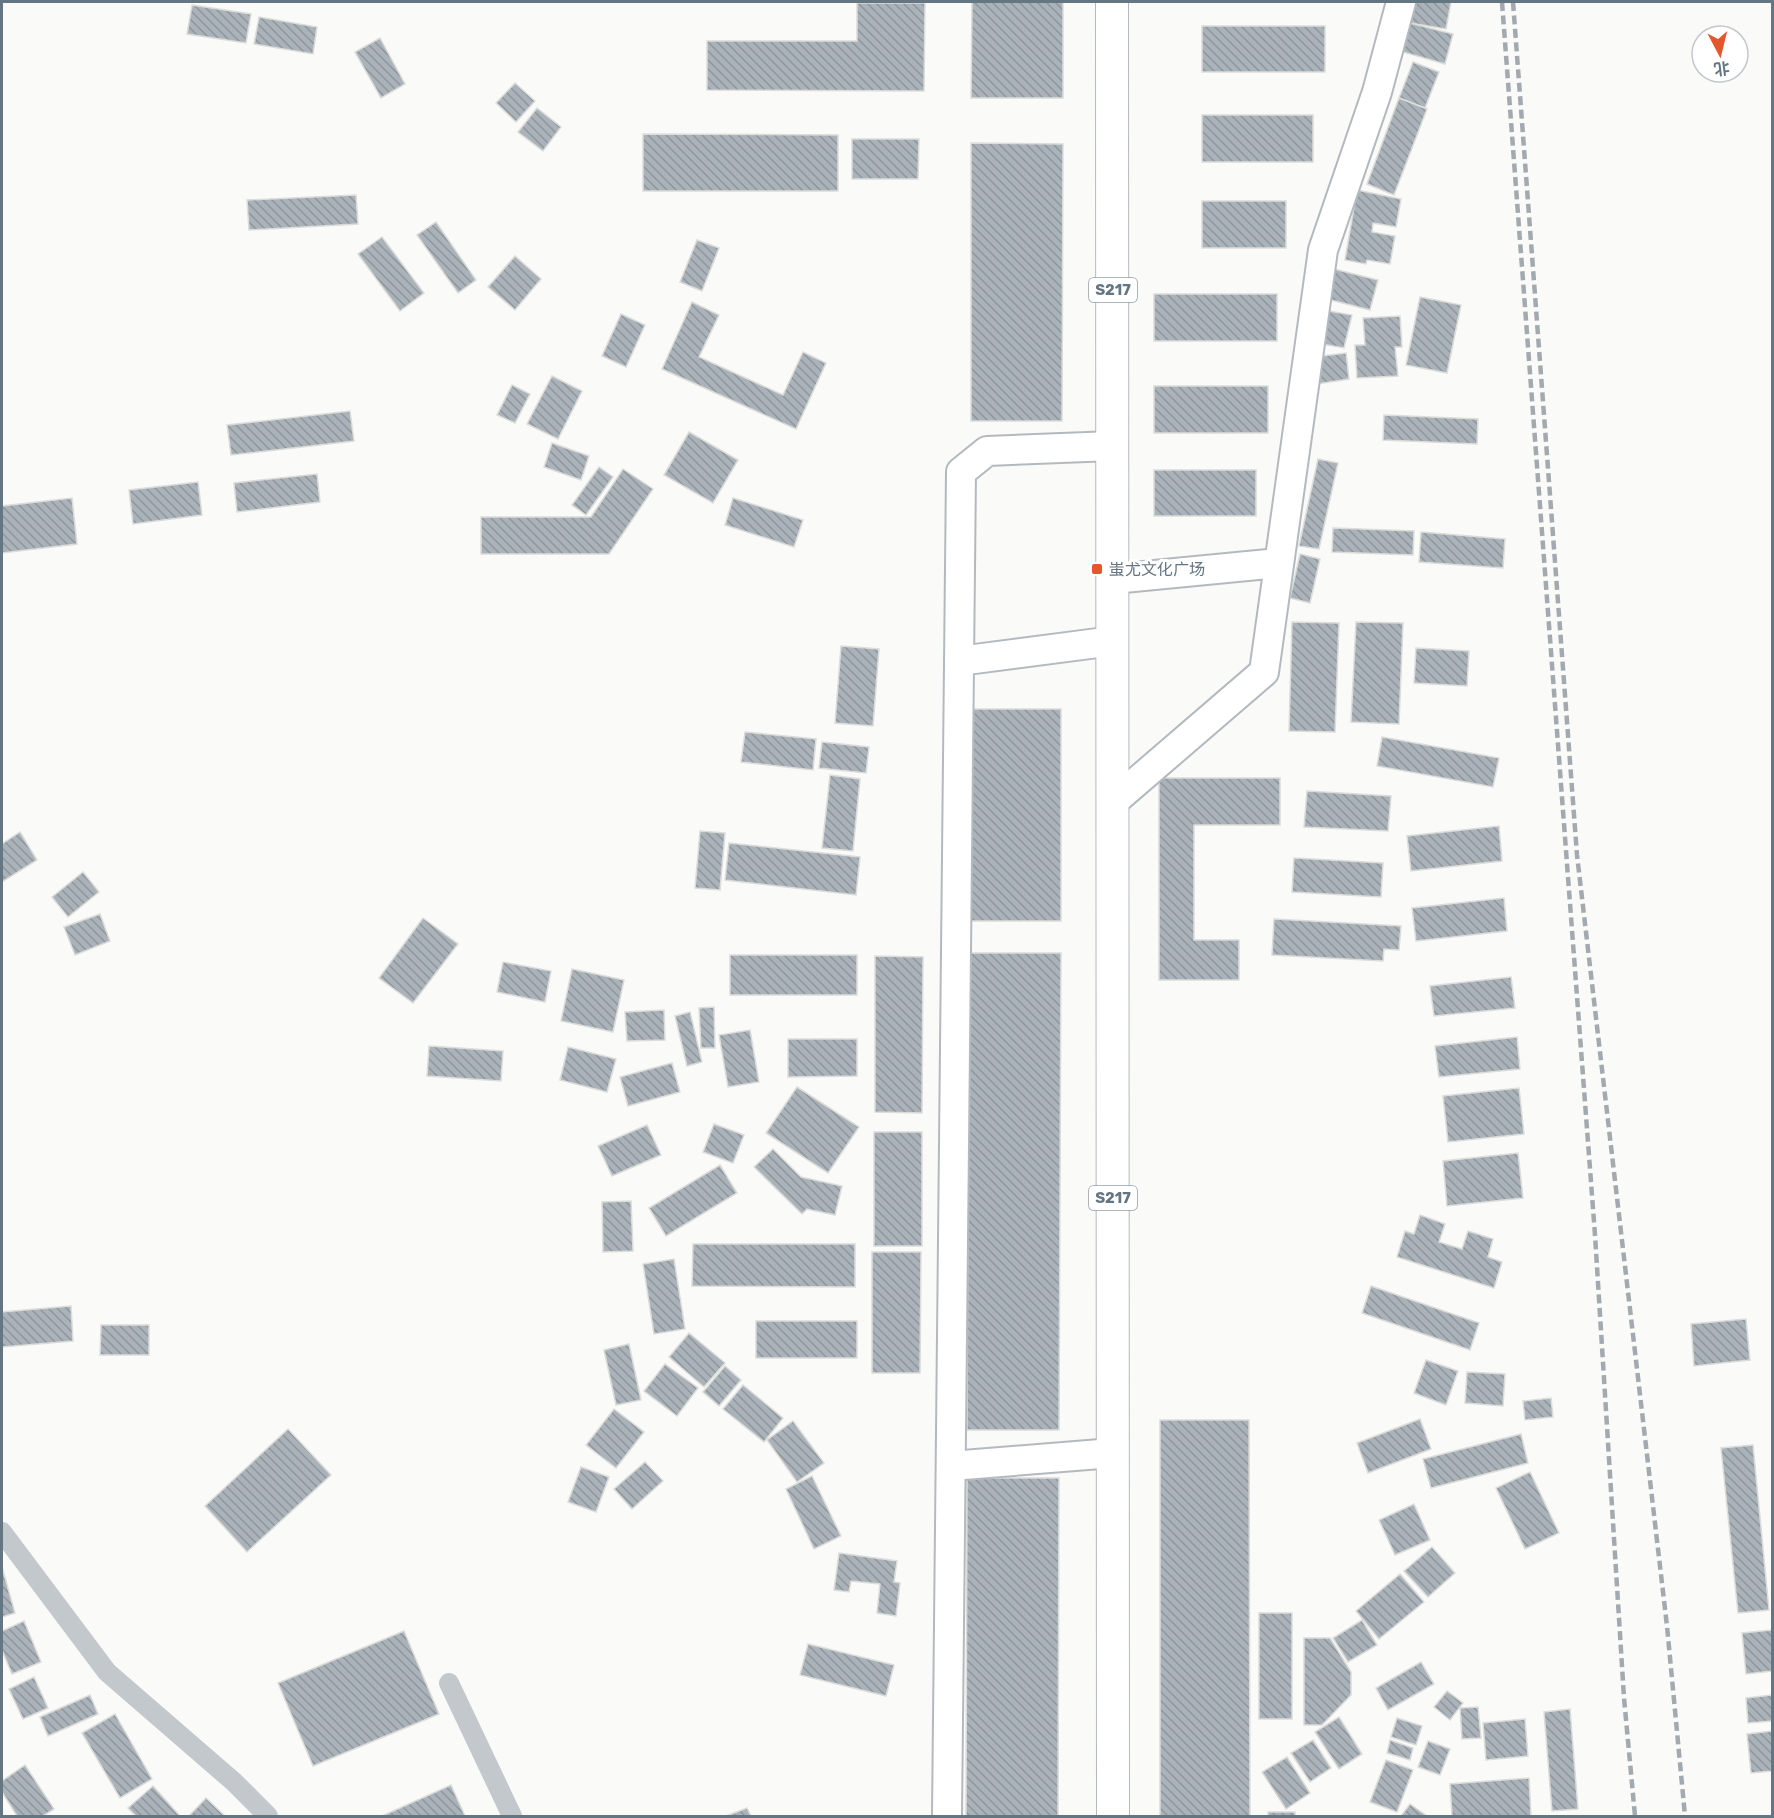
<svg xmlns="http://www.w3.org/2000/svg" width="1774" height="1818" viewBox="0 0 1774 1818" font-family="Rubik,'Noto Sans SC',sans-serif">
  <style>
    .building { fill: url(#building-back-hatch); stroke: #dcdcda; stroke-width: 1.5 }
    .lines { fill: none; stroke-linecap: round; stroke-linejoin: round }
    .secondary-casing { stroke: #b3babf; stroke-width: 32 }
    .primary-casing { stroke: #b5babe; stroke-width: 34 }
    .street { stroke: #c3c8cc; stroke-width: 20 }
    .secondary { stroke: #fff; stroke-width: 28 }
    .primary { stroke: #fff; stroke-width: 32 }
    .rail { stroke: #a2aab0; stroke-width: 4.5; stroke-dasharray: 9 4.5; stroke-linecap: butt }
    .poi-dot { fill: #e4572e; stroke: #fff; stroke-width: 2 }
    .labels { text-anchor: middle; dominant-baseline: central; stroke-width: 6; stroke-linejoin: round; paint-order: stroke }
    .shield { fill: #fff; stroke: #939fa8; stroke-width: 1.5 }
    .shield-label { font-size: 15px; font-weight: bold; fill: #657683 }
    .poi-label { font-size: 16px; fill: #657683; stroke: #fff; text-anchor: start }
  </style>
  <defs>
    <pattern id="building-back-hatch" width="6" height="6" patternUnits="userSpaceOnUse" patternTransform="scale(1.5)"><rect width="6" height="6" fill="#aab3b9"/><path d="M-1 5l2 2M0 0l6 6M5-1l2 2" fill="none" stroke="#8e969c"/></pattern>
  </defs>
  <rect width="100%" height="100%" fill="#fafaf8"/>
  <!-- building -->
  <g class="building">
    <path d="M972 2H1063V98H971Z"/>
    <path d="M1414 2H1451L1446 29 1410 23Z"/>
    <path d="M857 3H925L924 91 707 90V41H857Z"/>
    <path d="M192 5 251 14 246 43 187 34Z"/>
    <path d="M259 17 317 27 313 54 254 44Z"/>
    <path d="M1410 23 1453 34 1445 64 1403 52Z"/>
    <rect x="1202" y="26" width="123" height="46"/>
    <path d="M380 38 405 84 381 98 355 52Z"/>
    <path d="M1413 62 1439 72 1425 108 1399 98Z"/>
    <path d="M515 83 535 101 516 122 496 103Z"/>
    <path d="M1399 98 1427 109 1394 195 1367 184Z"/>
    <path d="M537 108 561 127 543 151 518 132Z"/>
    <rect x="1202" y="115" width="111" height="47"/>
    <path d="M643 134 838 135V191H643Z"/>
    <path d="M852 139H919L918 179H852Z"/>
    <path d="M971 143 1063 144 1062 421H971Z"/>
    <path d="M1357 190 1401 199 1396 227 1373 223 1372 232 1395 236 1390 264 1367 260 1366 264 1345 260Z"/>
    <path d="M356 195 358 224 249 230 247 200Z"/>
    <rect x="1202" y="201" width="84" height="47"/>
    <path d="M436 222 476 280 458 293 417 235Z"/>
    <path d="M382 237 424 293 400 311 358 254Z"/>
    <path d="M697 240 719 248 702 291 680 282Z"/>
    <path d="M515 256 541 279 515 310 488 287Z"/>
    <path d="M1334 269 1378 280 1370 310 1327 299Z"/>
    <rect x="1154" y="294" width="123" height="47"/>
    <path d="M1420 297 1461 305 1447 373 1406 365Z"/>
    <path d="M692 302 719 315 699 357 783 395 803 352 826 363 796 429 662 369Z"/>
    <path d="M1323 310 1352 315 1344 348 1316 343Z"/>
    <path d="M621 314 645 325 626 367 602 356Z"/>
    <path d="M1400 316 1402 347H1395L1398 376 1357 378 1355 345H1365L1363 318Z"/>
    <path d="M1346 353 1349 379 1317 384 1314 357Z"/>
    <path d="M552 376 582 391 558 439 527 424Z"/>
    <path d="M512 385 530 394 515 423 497 415Z"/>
    <rect x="1154" y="386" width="114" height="47"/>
    <path d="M350 411 354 441 231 455 227 425Z"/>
    <path d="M1384 415 1478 419 1477 444 1383 440Z"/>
    <path d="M689 432 738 460 713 503 664 475Z"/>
    <path d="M552 443 589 456 581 480 544 467Z"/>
    <path d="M1318 459 1338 463 1319 549 1299 546Z"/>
    <path d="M599 467 613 477 586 515 572 505Z"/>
    <path d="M623 469 653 489 609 554H481V517H591Z"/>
    <rect x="1154" y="470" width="102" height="46"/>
    <path d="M317 474 320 502 237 512 234 483Z"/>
    <path d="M198 482 202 515 133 524 129 490Z"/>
    <path d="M72 498 77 544 2 553V506Z"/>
    <path d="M733 498 803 520 794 547 725 525Z"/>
    <path d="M1333 528 1414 531 1413 555 1332 552Z"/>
    <path d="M1421 532 1505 539 1503 568 1419 562Z"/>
    <path d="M1300 554 1320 559 1310 603 1290 598Z"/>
    <path d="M1292 622 1339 623 1335 732 1289 731Z"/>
    <path d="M1356 622 1403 623 1399 724 1351 722Z"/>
    <path d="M841 646 879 649 873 726 835 723Z"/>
    <path d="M1416 648 1469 651 1467 686 1414 683Z"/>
    <path d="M970 709H1061V921H969Z"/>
    <path d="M745 732 816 739 813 770 741 762Z"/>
    <path d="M1382 737 1499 758 1493 787 1377 766Z"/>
    <path d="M822 742 869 747 866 773 819 768Z"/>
    <path d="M830 775 860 779 853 851 822 848Z"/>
    <path d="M1159 778H1280V825H1194V940H1239V980H1159Z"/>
    <path d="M1307 791 1391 796 1388 831 1304 827Z"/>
    <path d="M1499 826 1502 861 1411 871 1407 836Z"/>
    <path d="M700 831 725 833 720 890 695 888Z"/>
    <path d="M20 832 37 860 2 882V844Z"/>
    <path d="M729 843 860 857 856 895 725 880Z"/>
    <path d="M1294 858 1383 863 1381 897 1292 892Z"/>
    <path d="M83 872 99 892 68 917 52 897Z"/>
    <path d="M1504 898 1507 931 1416 941 1412 908Z"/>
    <path d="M100 914 110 941 75 955 64 927Z"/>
    <path d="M423 918 458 944 413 1003 379 978Z"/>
    <path d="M1274 919 1401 926 1399 950 1384 949 1383 961 1272 955Z"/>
    <path d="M969 953H1061L1059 1430H967Z"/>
    <rect x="730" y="955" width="127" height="40"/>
    <path d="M875 956 923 957 922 1113 875 1112Z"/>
    <path d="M503 962 551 971 545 1002 497 992Z"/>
    <path d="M572 969 624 980 613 1032 561 1021Z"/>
    <path d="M1511 977 1515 1008 1434 1016 1430 986Z"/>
    <path d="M714 1007 715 1048H701L699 1008Z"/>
    <path d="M664 1010 665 1040 627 1041 625 1012Z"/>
    <path d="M690 1012 702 1062 687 1066 675 1016Z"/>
    <path d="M750 1030 759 1082 728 1087 719 1035Z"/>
    <path d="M1517 1037 1520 1069 1439 1077 1435 1046Z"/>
    <path d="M788 1039H857V1076L788 1077Z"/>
    <path d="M429 1046 503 1051 501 1081 427 1076Z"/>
    <path d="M568 1047 616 1059 607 1092 560 1080Z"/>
    <path d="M672 1063 680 1092 628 1106 620 1077Z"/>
    <path d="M797 1087 859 1127 828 1173 766 1133Z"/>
    <path d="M1519 1088 1524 1134 1448 1142 1443 1096Z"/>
    <path d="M714 1124 744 1135 733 1163 703 1152Z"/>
    <path d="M647 1125 661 1155 612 1176 598 1146Z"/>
    <rect x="874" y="1132" width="48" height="114"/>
    <path d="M773 1149 801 1177 842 1186 835 1215 807 1209 802 1214 754 1167Z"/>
    <path d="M1518 1153 1523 1198 1447 1206 1443 1161Z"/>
    <path d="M720 1165 737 1193 666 1236 649 1208Z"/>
    <path d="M631 1201 633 1251 603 1252 602 1202Z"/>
    <path d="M1420 1215 1445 1224 1439 1242 1462 1249 1468 1231 1493 1239 1488 1257 1502 1262 1494 1288 1397 1257 1405 1231 1414 1234Z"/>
    <path d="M693 1244H855V1287L692 1286Z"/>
    <path d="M872 1252H921L920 1373H872Z"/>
    <path d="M674 1259 685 1329 654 1334 643 1264Z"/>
    <path d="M1371 1286 1479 1323 1470 1350 1362 1313Z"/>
    <path d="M71 1306 73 1341 2 1347V1312Z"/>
    <path d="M1746 1319 1750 1360 1694 1366 1691 1324Z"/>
    <rect x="756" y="1321" width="101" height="37"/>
    <path d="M101 1325H149V1355H100Z"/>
    <path d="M689 1333 725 1363 704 1387 669 1357Z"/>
    <path d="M629 1344 641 1400 616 1405 604 1350Z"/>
    <path d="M1426 1360 1458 1371 1446 1405 1414 1393Z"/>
    <path d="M665 1364 698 1388 677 1416 644 1391Z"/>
    <path d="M725 1366 741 1380 719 1406 703 1392Z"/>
    <path d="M1467 1372 1505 1374 1503 1406 1465 1403Z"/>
    <path d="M743 1385 783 1418 764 1442 723 1409Z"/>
    <path d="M1551 1398 1553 1417 1525 1420 1523 1401Z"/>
    <path d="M614 1409 644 1432 616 1468 586 1445Z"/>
    <path d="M1420 1419 1431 1449 1368 1473 1357 1443Z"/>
    <path d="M1160 1420H1249L1250 1816H1160Z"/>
    <path d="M793 1421 824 1463 797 1482 767 1440Z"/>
    <path d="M288 1429 331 1475 247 1552 205 1506Z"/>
    <path d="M1521 1434 1528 1463 1431 1488 1423 1459Z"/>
    <path d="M1753 1445 1769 1610 1738 1613 1721 1448Z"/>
    <path d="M645 1462 663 1481 632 1509 614 1489Z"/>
    <path d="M581 1467 609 1477 596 1512 568 1502Z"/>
    <path d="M1530 1472 1559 1533 1525 1549 1496 1488Z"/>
    <path d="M812 1476 841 1536 814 1549 786 1489Z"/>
    <path d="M967 1478H1059L1058 1816H966Z"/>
    <path d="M1414 1504 1430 1540 1395 1555 1379 1520Z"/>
    <path d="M1432 1547 1455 1573 1428 1597 1404 1571Z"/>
    <path d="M839 1553 897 1561 894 1582 900 1583 896 1616 877 1613 880 1584 851 1581 849 1592 834 1590Z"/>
    <path d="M2 1567 15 1613 2 1617Z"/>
    <path d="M1400 1574 1424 1602 1379 1639 1356 1611Z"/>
    <rect x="1259" y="1613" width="33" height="106"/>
    <path d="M1362 1620 1377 1645 1348 1662 1333 1638Z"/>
    <path d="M24 1621 41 1662 12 1674 2 1650V1631Z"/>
    <path d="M1772 1630V1671L1746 1674 1742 1633Z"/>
    <path d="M404 1631 439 1714 313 1766 278 1683Z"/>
    <path d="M1304 1638H1330L1351 1672V1695L1322 1725H1304Z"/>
    <path d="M808 1644 894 1665 886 1696 800 1675Z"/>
    <path d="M1421 1662 1434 1684 1388 1710 1376 1688Z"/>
    <path d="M34 1677 48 1708 23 1719 9 1689Z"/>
    <path d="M1447 1691 1463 1703 1450 1720 1434 1707Z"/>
    <path d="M90 1695 98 1714 48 1736 40 1717Z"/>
    <path d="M1772 1695V1721L1748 1723 1746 1698Z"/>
    <path d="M1478 1707 1481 1738 1462 1739 1460 1708Z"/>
    <path d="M1570 1709 1578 1809 1552 1811 1544 1712Z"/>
    <path d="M115 1714 152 1779 120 1798 82 1733Z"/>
    <path d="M1339 1717 1362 1754 1339 1769 1315 1732Z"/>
    <path d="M1397 1718 1422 1726 1416 1745 1391 1737Z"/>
    <path d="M1525 1719 1528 1756 1486 1760 1483 1723Z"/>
    <path d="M1772 1731V1771L1751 1773 1747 1734Z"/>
    <path d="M1313 1740 1331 1768 1310 1782 1291 1753Z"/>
    <path d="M1390 1740 1413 1748 1410 1760 1387 1753Z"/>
    <path d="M1428 1741 1450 1749 1440 1775 1418 1767Z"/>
    <path d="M1287 1757 1310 1793 1286 1809 1262 1772Z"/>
    <path d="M1386 1760 1413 1770 1397 1812 1370 1802Z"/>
    <path d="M25 1765 54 1809 43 1816H17L2 1792V1781Z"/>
    <path d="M1529 1778 1531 1816H1452L1450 1784Z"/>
    <path d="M451 1785 465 1816H382Z"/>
    <path d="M153 1786 180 1816H136L128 1808Z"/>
    <path d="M206 1798 225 1816H189Z"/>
    <path d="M1410 1804 1427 1816H1401Z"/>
    <path d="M747 1808 751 1816H726Z"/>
    <rect x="1268" y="1812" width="27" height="4"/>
  </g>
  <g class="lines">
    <!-- secondary casing -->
    <g class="secondary-casing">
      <g id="secondary">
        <path d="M1113 579 1279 563"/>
        <path d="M959 661 1113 641"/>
        <path d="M1113 802 1264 672 1323 250 1377 92 1401 2"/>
        <path d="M951 1466 1113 1453"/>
        <path d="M947 1816 961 472 987 451 1113 446"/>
      </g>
    </g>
    <!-- primary casing -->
    <g class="primary-casing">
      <path id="primary" d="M1112 2 1113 1816"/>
    </g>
    <!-- street -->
    <g class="street">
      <path d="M2 1532 107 1672 234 1782 268 1816"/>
      <path d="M449 1683 512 1816"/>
    </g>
    <!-- secondary -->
    <use href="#secondary" class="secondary"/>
    <!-- primary -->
    <use href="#primary" class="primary"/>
    <!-- rail -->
    <g class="rail">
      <path d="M1502 2 1595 1235 1624 1698 1635 1816"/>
      <path d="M1513 2 1577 855 1667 1626 1685 1816"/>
    </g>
  </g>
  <!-- markers -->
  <rect class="poi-dot" x="1091" y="563" width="12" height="12" rx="3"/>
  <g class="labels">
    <!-- shield labels -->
    <g class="shield">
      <rect x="1089" y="278" width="48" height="24" rx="4.5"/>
      <rect x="1089" y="1186" width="48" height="24" rx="4.5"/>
    </g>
    <g class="shield-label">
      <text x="1113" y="290">S217</text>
      <text x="1113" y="1198">S217</text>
    </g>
    <!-- poi labels -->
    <g class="poi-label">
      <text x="1109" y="569">蚩尤文化广场</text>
    </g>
  </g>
  <!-- border -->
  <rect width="1774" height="1818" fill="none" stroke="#657683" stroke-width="6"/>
  <!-- north arrow -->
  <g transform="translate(1720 54) rotate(173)"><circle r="28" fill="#ffffff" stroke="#c1c8cd" stroke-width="1.5"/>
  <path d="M0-4.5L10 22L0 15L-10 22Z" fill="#e4572e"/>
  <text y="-9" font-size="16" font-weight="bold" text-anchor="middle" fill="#657683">北</text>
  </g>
</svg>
